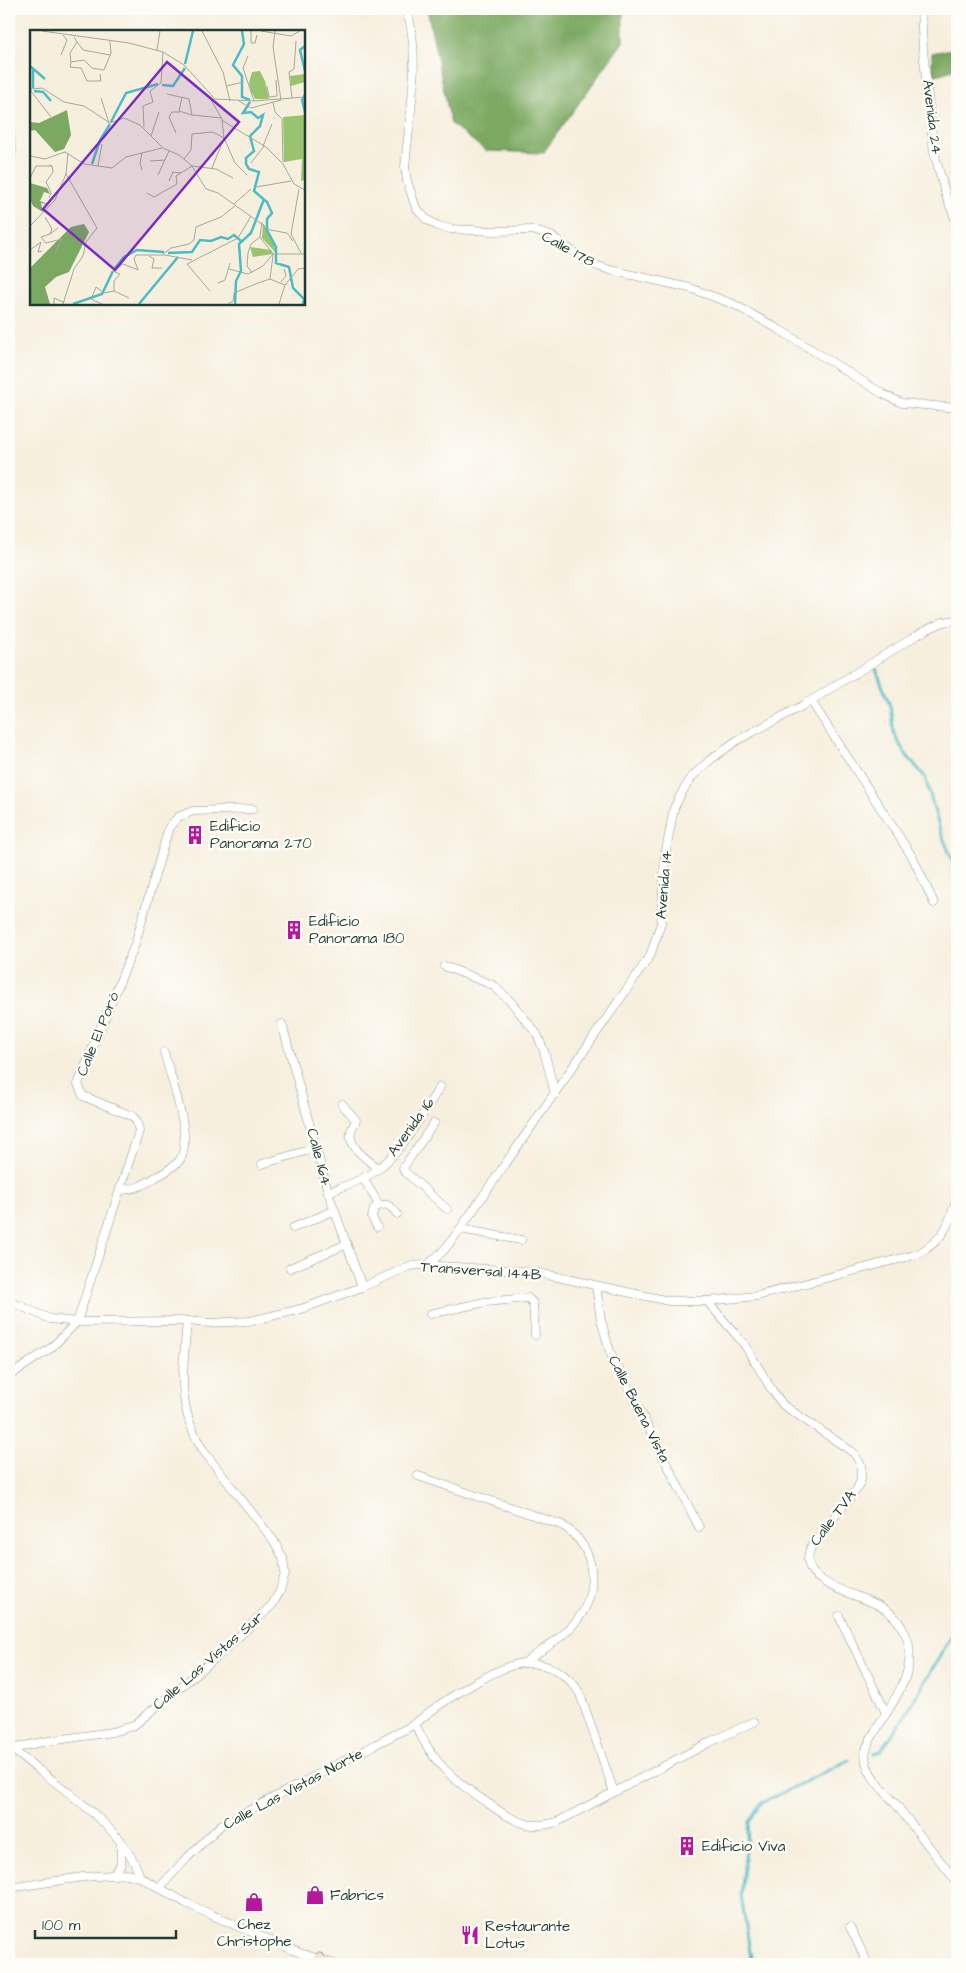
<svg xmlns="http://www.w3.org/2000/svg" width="966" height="1973" viewBox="0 0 966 1973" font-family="'Architects Daughter',sans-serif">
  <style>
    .forest { fill: #7ba962; stroke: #4d734b }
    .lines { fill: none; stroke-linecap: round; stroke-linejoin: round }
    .stream { stroke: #4dbbc6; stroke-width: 3 }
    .minor-casing { stroke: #8b9689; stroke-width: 9 }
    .secondary-casing { stroke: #8b9689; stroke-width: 13 }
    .minor { stroke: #fff; stroke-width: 8 }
    .secondary { stroke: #fbe5cf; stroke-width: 11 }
    .labels { text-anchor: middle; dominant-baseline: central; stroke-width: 5; stroke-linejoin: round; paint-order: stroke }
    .street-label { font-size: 15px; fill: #1f3d34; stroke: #fdfcf7 }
    .poi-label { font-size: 15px; fill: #1f3d34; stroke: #fdfcf7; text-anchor: start }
    .inset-river { fill: none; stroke: #4dbbc6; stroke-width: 2.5 }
    .inset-road { fill: none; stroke: #a1a89a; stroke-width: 1 }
    .view { fill: #7b2cbf; fill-opacity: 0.15; stroke: #7b2cbf; stroke-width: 2.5 }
    .inset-edge { fill: none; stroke: #1f3d34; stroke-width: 2.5 }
  </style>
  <rect width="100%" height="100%" fill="#fdfcf7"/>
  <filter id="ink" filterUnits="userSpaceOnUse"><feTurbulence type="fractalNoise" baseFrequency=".02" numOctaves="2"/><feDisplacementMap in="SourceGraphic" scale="10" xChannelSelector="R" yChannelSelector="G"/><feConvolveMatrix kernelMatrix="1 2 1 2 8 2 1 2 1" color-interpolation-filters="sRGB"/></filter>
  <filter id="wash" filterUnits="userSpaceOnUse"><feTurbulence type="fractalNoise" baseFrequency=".0096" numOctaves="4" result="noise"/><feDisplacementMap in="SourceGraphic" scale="20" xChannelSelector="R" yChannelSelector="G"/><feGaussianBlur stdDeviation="1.12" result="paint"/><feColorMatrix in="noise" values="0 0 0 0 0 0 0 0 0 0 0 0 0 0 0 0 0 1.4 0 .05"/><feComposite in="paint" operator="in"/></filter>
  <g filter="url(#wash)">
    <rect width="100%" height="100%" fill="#f7efde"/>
    <!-- forest -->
    <g class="forest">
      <path d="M427 9H623V42L543 153 486 151 451 124Z"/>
      <path d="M957 48V69L932 76V53Z"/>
    </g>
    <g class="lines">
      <!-- stream -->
      <g class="stream">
        <path d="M9 60 14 153 9 172"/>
        <path d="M876 669 890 706 894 733 904 752 925 777 940 830 957 871"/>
        <path d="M874 1753 881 1751 904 1717 957 1627"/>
        <path d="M752 1964 741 1895 749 1822 760 1804 849 1760"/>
      </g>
    </g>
  </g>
  <g filter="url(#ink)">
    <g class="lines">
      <!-- minor casing -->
      <g class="minor-casing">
        <g id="minor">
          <path d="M406 9C422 52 409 121 405 167L407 181 416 208 426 219 438 226 450 229 493 231 532 230 551 236 589 263 610 270 690 288 733 304 780 330 883 394 902 403 957 408"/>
          <path d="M921 9 923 50 934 152 946 196 957 223"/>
          <path d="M811 701 913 858 934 903"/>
          <path d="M444 966 493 985 511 1002 537 1034 544 1051 555 1094"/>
          <path d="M282 1024 328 1192 362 1287"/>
          <path d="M342 1104 356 1120C355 1124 352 1127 351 1131 347 1147 368 1160 378 1168"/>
          <path d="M434 1123 403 1168 404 1171 447 1209"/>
          <path d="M262 1164 316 1148"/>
          <path d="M363 1178 379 1205"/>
          <path d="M121 1190C137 1189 143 1185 156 1177 164 1173 173 1167 179 1161 195 1142 170 1076 164 1052"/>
          <path d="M328 1192C342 1187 358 1182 371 1174 402 1154 420 1117 440 1087"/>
          <path d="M377 1227 372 1217 374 1208C385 1202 390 1204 397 1214"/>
          <path d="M293 1228 335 1210"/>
          <path d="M460 1229 521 1240"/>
          <path d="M428 1265 444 1250 458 1232 650 956 661 923 665 856 674 808 682 792 692 777 710 760 736 741 802 706 924 631 943 622 957 620"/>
          <path d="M290 1268 347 1244"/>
          <path d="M596 1286 601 1320 610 1352 699 1527"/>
          <path d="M9 1301 50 1319 77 1322 187 1321 210 1323 250 1321 301 1309 362 1287 410 1266 423 1265 534 1272 669 1301H707L757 1296 918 1254C945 1238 947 1228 957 1199"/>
          <path d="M707 1301 744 1344 772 1390 783 1405 854 1453 861 1465V1479L857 1489 814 1542C788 1583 855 1592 880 1606 891 1612 900 1622 905 1633 921 1667 892 1703 876 1730 870 1740 863 1750 866 1762 869 1776 884 1791 894 1802 915 1829 936 1856 957 1882"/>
          <path d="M430 1314 485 1302 528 1298 533 1303 535 1335"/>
          <path d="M9 1376 51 1348 77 1322 139 1131 136 1120 132 1116 83 1096 78 1084 135 944 169 827 178 817 193 811 253 809"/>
          <path d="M418 1476 562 1525C577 1535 589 1550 591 1569 597 1618 560 1637 524 1663"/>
          <path d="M839 1616 886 1713"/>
          <path d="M415 1724C433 1707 502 1662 526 1663 549 1663 569 1674 580 1694L614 1792"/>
          <path d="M9 1738 12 1749C52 1782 125 1826 140 1877"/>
          <path d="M9 1748 12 1749 42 1742 112 1732 133 1726 218 1656 272 1605 280 1591 285 1574 283 1558 274 1541 205 1453C175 1408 183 1372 187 1321"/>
          <path d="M113 1875 121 1864V1846"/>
          <path d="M9 1888 83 1877 127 1874 140 1877 186 1903 212 1915 300 1953 335 1964"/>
          <path d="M159 1888 188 1857 221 1825 415 1724C434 1765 453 1780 489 1804 500 1812 514 1821 527 1824 537 1827 548 1824 557 1822L710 1742 754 1722"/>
          <path d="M850 1927 868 1964"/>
        </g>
      </g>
      <!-- secondary casing -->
      <g class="secondary-casing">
        <path id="secondary" d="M319 1959 325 1964"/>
      </g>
      <!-- minor -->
      <use href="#minor" class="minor"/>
      <!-- secondary -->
      <use href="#secondary" class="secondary"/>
    </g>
  </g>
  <!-- icons -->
  <defs>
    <g id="building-bare" transform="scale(1.5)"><path d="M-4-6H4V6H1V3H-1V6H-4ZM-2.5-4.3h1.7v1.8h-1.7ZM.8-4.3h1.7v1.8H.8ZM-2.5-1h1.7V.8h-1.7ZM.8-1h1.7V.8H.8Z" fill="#b5179e" stroke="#fdfcf7" stroke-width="2.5" paint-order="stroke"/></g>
    <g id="shop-bare" transform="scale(1.5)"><path d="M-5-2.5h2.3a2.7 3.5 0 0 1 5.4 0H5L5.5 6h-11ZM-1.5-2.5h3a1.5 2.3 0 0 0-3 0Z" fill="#b5179e" stroke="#fdfcf7" stroke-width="2.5" paint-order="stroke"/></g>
    <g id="restaurant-bare" transform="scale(1.5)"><path d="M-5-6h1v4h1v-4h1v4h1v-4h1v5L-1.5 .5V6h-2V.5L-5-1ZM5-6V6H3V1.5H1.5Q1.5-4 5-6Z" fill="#b5179e" stroke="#fdfcf7" stroke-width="2.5" paint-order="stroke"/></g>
  </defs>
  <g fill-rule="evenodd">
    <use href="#building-bare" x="195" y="835"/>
    <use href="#building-bare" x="294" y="930"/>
    <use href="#building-bare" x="687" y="1846"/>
    <use href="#shop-bare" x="315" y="1895"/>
    <use href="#shop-bare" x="254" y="1902"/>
    <use href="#restaurant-bare" x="470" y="1935"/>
  </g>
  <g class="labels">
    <!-- street labels -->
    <g class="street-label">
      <text transform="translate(932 117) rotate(83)">Avenida 24</text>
      <text transform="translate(568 249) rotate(29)">Calle 178</text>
      <text transform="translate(664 885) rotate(-85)">Avenida 14</text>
      <text transform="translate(98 1034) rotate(-68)">Calle El Poró</text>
      <text transform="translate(411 1127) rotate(-54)">Avenida 16</text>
      <text transform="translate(319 1157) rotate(75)">Calle 164</text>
      <text transform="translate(481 1271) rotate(4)">Transversal 144B</text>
      <text transform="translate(639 1409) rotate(63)">Calle Buena Vista</text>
      <text transform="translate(833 1518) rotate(-53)">Calle TVA</text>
      <text transform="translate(208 1661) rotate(-41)">Calle Las Vistas Sur</text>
      <text transform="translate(293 1789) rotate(-28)">Calle Las Vistas Norte</text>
    </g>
    <!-- poi labels -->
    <g class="poi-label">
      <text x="210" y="826">Edificio<tspan x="210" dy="17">Panorama 270</tspan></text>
      <text x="309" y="921">Edificio<tspan x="309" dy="17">Panorama 180</tspan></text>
      <text x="702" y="1846">Edificio Viva</text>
      <text x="330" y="1895">Fabrics</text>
      <text x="254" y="1924" text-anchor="middle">Chez<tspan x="254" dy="17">Christophe</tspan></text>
      <text x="485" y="1926">Restaurante<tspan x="485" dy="17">Lotus</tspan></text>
    </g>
  </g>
  <!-- overview -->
  <g transform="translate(30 30)">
    <rect width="275" height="275" fill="#f7efde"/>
    <path d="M230 41 235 51 239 69H225L221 61 219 53 222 42ZM275 44V52L261 56 260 46ZM275 85V150L271 151 272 129 254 132 253 87ZM233 193 243 211 246 223 232 208ZM220 217 241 220 243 224 223 227Z" fill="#9ac370"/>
    <path d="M37 80 41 105 34 119 25 122 5 100 0 101V92L9 93ZM0 153 17 158 20 164 14 162 10 171 20 175 11 173 13 182 3 176 0 169ZM54 194 59 202 39 242 26 247 15 257 20 274H0V238L41 197Z" fill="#7ba962"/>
    <path class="inset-river" d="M212 1 214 14 203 35 212 46V67L220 70M275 16 270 20 275 41M155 34 163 1M0 36 15 49M3 39V58M132 55 143 56 155 38M4 61 13 62 21 71M275 65 272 70 275 82M220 72 213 83 221 82 228 88 233 85 230 96 220 106 224 121 216 128V134L219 139 229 142 224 161 237 172 242 183 237 189V200L246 217V233L259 237 263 258 274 269 273 274M81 92 96 63 128 54M62 134 70 110 80 94M138 223 162 222 170 210 181 211 191 207 198 209 204 205 211 211M85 238 94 227 107 220 134 222M43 274 72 264 83 241M109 274 148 227M205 274 206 251 211 241 209 214 221 203 234 169"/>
    <path class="inset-road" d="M12 1 99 13 133 22 154 35 185 69 224 71 275 67M172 1 193 42 200 71M221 1V13H225L227 5M231 1 261 6 270 1M44 7 47 12 40 23 41 32 54 30 62 38 74 40 81 23 80 11M47 12 53 20 80 25M127 20 130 1M31 25 37 10 33 5M218 26 213 38 224 71M41 32 40 37 51 38 57 51H71L70 44M197 56 213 52M237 56 239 67 247 66 246 50M0 59 12 58 34 72 54 76 80 93 94 88 110 95 133 118 149 125 162 136 176 159 188 163 240 200 257 203 263 211M0 60 21 87M137 64 159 69 162 85 192 88M152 67 149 81 162 85M71 68 79 93M180 68 193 91 236 117 253 134 264 154 275 160M262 68 259 42 264 39 266 11M209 71 221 78 251 70 243 17 245 1M243 72 245 82 252 89 253 132M114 97 113 76 123 72 120 61 131 53 133 22M146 103 139 87 142 82H150M121 106 129 82M233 116 242 94M112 123 110 133 112 140M0 126 15 129 35 122 54 134 82 138 96 127 132 118M154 129 161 120 162 104 183 102 194 108 205 133 217 145M120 131 135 130M221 133 234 116M68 136 72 114M182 138 194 108 192 90M128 145 139 121M0 148 6 136H22L19 135M139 151 143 142 151 143M226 157 261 151M269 159 261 204 271 223M117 163 124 167 147 154 146 146 162 136 186 139 203 148M19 168 21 163 16 152 23 142 22 136M204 174 221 159M15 187 22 199 20 204 28 198M0 196 25 170 36 144 38 123M20 204 11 207 16 213 32 209 25 224M230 207 243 224M0 220 11 212 8 222 12 221M133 224 141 218 159 214 164 210 166 197 191 187 205 176M243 224H275M119 226 124 229 122 238H132M199 239 218 244 233 236 243 224M222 243 217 236 218 223 221 214 230 207 232 192M240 249 243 225M251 252 256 246 254 239M188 253 195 250 200 233M84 261 99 268M180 261 157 234 208 208 221 186M24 274V268L33 272M33 274 44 239 53 226 56 212 67 198 36 144M72 274 61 269 66 257 74 263 84 261V251L90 244 83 241 93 234 108 240 104 229 106 225H135L162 230M198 274 203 271 204 263 228 253 240 249 255 255M249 274 255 255 268 239 275 238"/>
    <path class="view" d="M137 32 209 92 85 240 13 179Z"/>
    <rect width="275" height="275" class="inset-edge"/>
  </g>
  <!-- margin -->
  <rect width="966" height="1973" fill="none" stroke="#fdfcf7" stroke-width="30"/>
  <!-- scale -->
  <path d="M35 1930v8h141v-8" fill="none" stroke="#1f3d34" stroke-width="2.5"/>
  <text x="42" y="1930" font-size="15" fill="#1f3d34" stroke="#fdfcf7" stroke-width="4" paint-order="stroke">100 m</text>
</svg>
